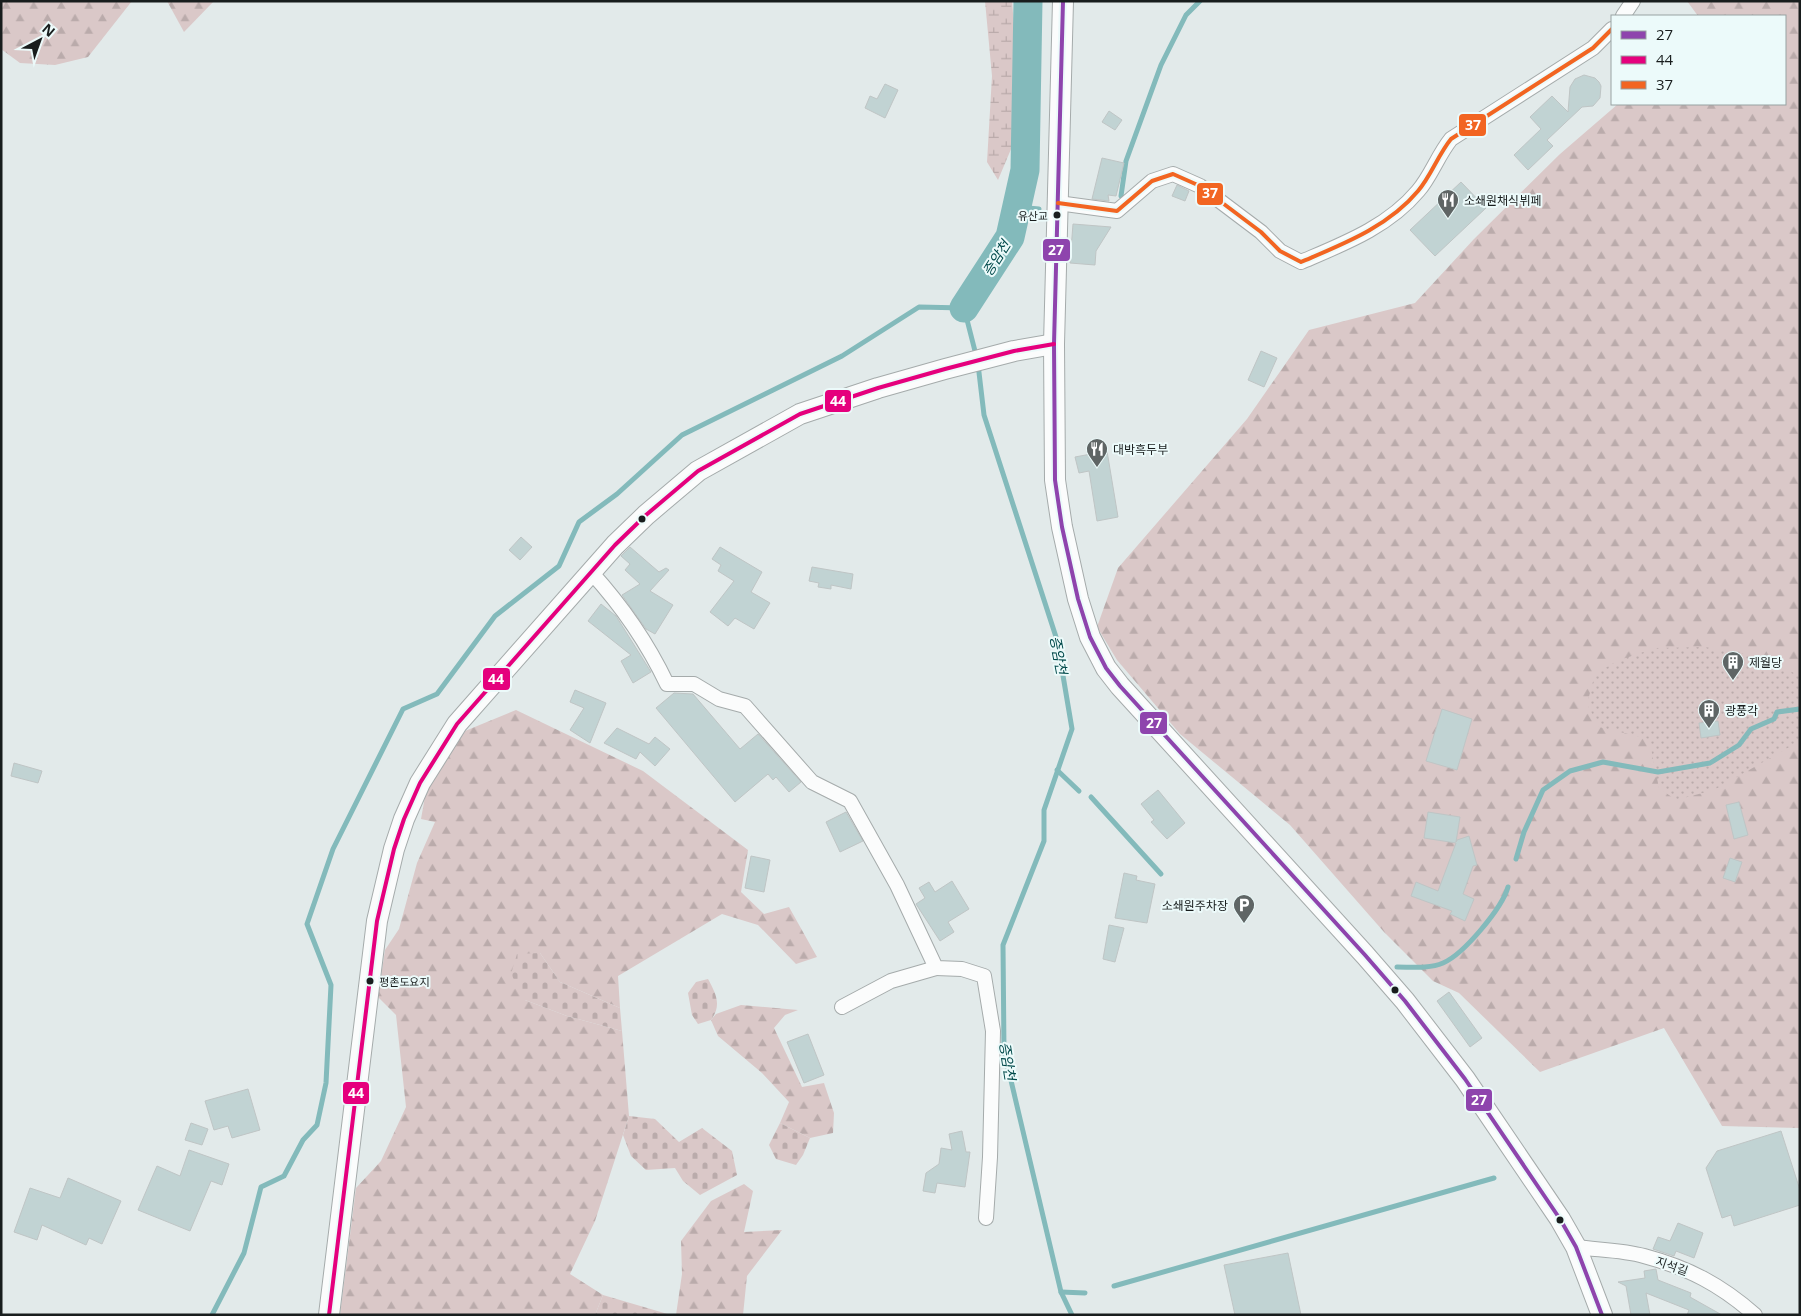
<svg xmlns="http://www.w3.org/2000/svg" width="1801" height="1316" viewBox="0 0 1801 1316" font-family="'Open Sans','Noto Sans KR',sans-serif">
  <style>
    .forest { fill: url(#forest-firs) }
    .wetland { fill: url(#wetland-marsh) }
    .cemetery { fill: url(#cemetery-stones) }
    .garden { fill: url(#garden-dots) }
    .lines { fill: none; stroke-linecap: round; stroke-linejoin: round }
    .stream { stroke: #83babb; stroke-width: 5 }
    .river { stroke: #83babb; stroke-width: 29 }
    .building { fill: #c1d3d3; stroke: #bfc5c5 }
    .street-casing { stroke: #a5abab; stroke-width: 16 }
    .secondary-casing { stroke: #a5abab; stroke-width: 22 }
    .street { stroke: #fbfcfc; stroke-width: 14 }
    .secondary { stroke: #fbfcfc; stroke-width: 20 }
    .bus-1-casing { stroke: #ecfafa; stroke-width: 8 }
    .bus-2-casing { stroke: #ecfafa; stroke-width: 8 }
    .bus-3-casing { stroke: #ecfafa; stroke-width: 8 }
    .bus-1 { stroke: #8e44ad; stroke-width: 4 }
    .bus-2 { stroke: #e5007d; stroke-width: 4 }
    .bus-3 { stroke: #f26522; stroke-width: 4 }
    .bus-dot { fill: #181d1d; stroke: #ecfafa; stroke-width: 2 }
    .labels { text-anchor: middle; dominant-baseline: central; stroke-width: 4; stroke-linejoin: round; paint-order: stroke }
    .bus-label { font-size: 11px; fill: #181d1d; stroke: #ecfafa; text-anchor: end }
    .poi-label { font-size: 12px; fill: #181d1d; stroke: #ecfafa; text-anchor: start }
    .street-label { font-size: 12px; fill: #181d1d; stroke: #ecfafa }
    .water-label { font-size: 14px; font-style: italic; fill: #00494a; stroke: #ecfafa }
    .line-badge { stroke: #ecfafa; stroke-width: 2 }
    .badge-label { font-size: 14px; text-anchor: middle; font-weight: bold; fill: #fff }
  </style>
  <defs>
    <pattern id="forest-firs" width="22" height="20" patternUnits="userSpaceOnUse" patternTransform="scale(1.25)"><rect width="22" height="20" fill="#dac8c8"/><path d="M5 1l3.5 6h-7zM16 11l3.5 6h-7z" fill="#baabab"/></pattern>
    <pattern id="wetland-marsh" width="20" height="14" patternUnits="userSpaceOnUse" patternTransform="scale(1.25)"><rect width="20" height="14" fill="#dac8c8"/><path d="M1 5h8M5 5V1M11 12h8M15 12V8" fill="none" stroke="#baabab"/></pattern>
    <pattern id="cemetery-stones" width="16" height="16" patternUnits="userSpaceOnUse" patternTransform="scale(1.25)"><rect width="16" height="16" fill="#dac8c8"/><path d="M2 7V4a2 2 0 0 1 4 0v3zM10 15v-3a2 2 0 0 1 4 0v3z" fill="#baabab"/></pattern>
    <pattern id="garden-dots" width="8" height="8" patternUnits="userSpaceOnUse" patternTransform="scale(1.25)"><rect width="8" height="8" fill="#dac8c8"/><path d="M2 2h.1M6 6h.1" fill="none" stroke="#baabab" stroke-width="1.8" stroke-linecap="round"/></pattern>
  </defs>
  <rect width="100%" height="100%" fill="#e2eaea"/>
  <!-- forest -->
  <g class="forest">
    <path d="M1 1H132L88 57 55 65 20 63 1 49Z"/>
    <path d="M167 1H214L184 32Z"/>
    <path d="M1687 1H1800V1128L1722 1126 1664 1028 1540 1072 1459 993 1433 981 1384 932 1290 825 1180 734 1117 660 1097 627 1118 568 1247 419 1309 330 1415 303 1474 239 1560 154 1618 104H1785V16H1698Z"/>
    <path d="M516 710 643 771 748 850 741 892 764 914 789 907 817 957 796 964 758 925 722 914 618 976 620 1008 560 982 540 953 525 1000 567 1016 622 1031 629 1116 595 1221 570 1274 603 1295 595 1315H340L356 1188 381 1161 406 1107 396 1015 378 997 385 950 399 929 417 863 435 822 421 819 426 791 465 731Z"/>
    <path d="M741 1005 798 1010 785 1015 774 1028 802 1087 824 1083 834 1113 833 1133 810 1138 780 1123 789 1102 762 1073 718 1036 711 1020 716 1014Z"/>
    <path d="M744 1184 753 1191 744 1232 782 1230 747 1276 743 1315H676L682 1274 681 1241 711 1201Z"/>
  </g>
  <!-- wetland -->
  <path class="wetland" d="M985 1H1012L1022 123 998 180 987 162 992 76Z"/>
  <!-- cemetery -->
  <g class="cemetery">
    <path d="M540 953 560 982 620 1008 622 1031 567 1016 525 1000 511 974 517 954Z"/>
    <path d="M708 979C716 994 722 1005 711 1020L698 1024 692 1015 688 993 696 982Z"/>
    <path d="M629 1116 655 1119 679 1142 702 1128 732 1151 737 1175 700 1195 683 1181 675 1168 646 1170 631 1156 623 1135Z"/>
    <path d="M780 1123 810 1138 803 1155 796 1165 776 1159 769 1145Z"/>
    <path d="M603 1295 671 1315H595Z"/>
  </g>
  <!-- garden -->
  <path class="garden" d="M1705 647 1762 657 1800 676V741L1714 790 1676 800 1659 788 1649 739 1599 727 1587 704 1595 674 1617 661 1655 648Z"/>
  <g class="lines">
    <!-- stream -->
    <g class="stream">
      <path d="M1121 196 1126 161 1161 65 1186 15 1200 1"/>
      <path d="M1017 207 1039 209"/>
      <path d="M978 364 984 415 1057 640 1072 729 1044 810V841L1003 945 1004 1051 1061 1292 1072 1315"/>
      <path d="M1057 770 1079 791"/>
      <path d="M1091 797 1161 874"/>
      <path d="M1516 859 1524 832 1543 790 1570 771 1603 762 1658 772 1710 763 1739 745 1751 729 1774 719 1777 712 1800 709"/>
      <path d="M1397 967C1412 967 1429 969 1443 963 1464 954 1502 908 1508 887"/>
      <path d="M1114 1286 1494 1178"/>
      <path d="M1061 1292 1085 1293"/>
      <path d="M212 1315 244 1253 261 1187 284 1176 303 1140 317 1125 326 1083 331 985 307 924 333 849 403 709 437 694 495 616 559 566 579 522 617 494 682 435 842 356 919 307 964 308 976 355"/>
    </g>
    <!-- river -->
    <path class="river" d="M964 308 1010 237 1025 170 1028 1"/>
  </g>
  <!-- building -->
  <g class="building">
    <path d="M1584 75 1595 78 1599 82 1601 86 1600 98 1593 106 1582 107 1547 140 1553 146 1528 170 1514 155 1541 129 1530 117 1552 96 1568 112 1570 87 1575 79Z"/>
    <path d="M885 84 898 90 885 118 865 108 870 96 877 99Z"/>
    <path d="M1109 111 1122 120 1115 130 1102 122Z"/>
    <path d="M1102 158 1124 163 1116 196 1108 195 1109 201 1092 199Z"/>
    <path d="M1461 182 1486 208 1435 256 1410 230Z"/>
    <path d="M1177 185 1189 191 1185 201 1172 196Z"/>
    <path d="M1073 224 1111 227 1096 251 1095 265 1070 263Z"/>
    <path d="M1261 351 1277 358 1264 387 1248 380Z"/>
    <path d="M1107 451 1118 517 1097 521 1089 471 1079 473 1075 457Z"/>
    <path d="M521 537 532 547 520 560 509 550Z"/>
    <path d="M630 547 659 572 666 568 669 570 650 591 673 605 655 634 646 629 622 595 640 584 625 570 630 564 621 556Z"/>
    <path d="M720 547 762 572 751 592 770 603 754 629 735 618 728 626 710 612 734 581 718 571 721 565 712 559Z"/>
    <path d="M812 567 853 574 851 589 831 585V589L818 587 819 583 809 581Z"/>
    <path d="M601 604 616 616 651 672 633 683 621 661 631 655 588 621Z"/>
    <path d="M575 690 606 703 590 743 570 730 584 708 570 702Z"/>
    <path d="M674 693 693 694 740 749 758 734 801 782 789 792 776 777 773 780 768 774 735 802 656 708Z"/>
    <path d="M1442 709 1472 719 1457 770 1426 761Z"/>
    <path d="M1718 721 1720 735 1701 738 1699 723Z"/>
    <path d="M617 728 649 744 655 737 670 749 655 766 640 752 636 759 604 743Z"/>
    <path d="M14 763 42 771 38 783 11 776Z"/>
    <path d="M1158 790 1185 823 1167 839 1151 822 1154 820 1141 804Z"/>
    <path d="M1739 802 1748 835 1734 839 1726 805Z"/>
    <path d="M846 812 863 841 840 852 826 822Z"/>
    <path d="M1428 812 1460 817 1456 842 1457 840 1469 836 1477 865 1473 866 1463 894 1474 899 1465 921 1450 914 1452 911 1411 896 1416 882 1438 891 1456 843 1424 838Z"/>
    <path d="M751 856 770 860 764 892 745 888Z"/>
    <path d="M1730 858 1742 862 1735 882 1723 878Z"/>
    <path d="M1124 873 1137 876 1136 880 1155 884 1147 923 1115 918Z"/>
    <path d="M952 881 969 909 948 922 954 932 940 941 916 904 925 898 919 888 929 882 935 892Z"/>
    <path d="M1109 925 1124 928 1115 962 1103 959Z"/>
    <path d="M1449 992 1482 1038 1470 1047 1437 1001Z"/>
    <path d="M808 1034 824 1075 804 1083 787 1042Z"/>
    <path d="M248 1089 260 1130 232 1138 228 1126 214 1130 205 1101Z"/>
    <path d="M191 1123 208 1129 202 1145 185 1140Z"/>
    <path d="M962 1131 966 1152H970L965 1187 937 1183 935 1193 923 1191 926 1173 939 1164 941 1148 952 1150 949 1134Z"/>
    <path d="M1781 1131 1800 1190V1205L1734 1226 1731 1215 1722 1218 1706 1168 1717 1151Z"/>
    <path d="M189 1150 229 1164 222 1185 211 1181 190 1231 138 1210 157 1166 180 1176Z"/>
    <path d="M68 1178 121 1201 102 1244 89 1238 86 1245 42 1225 37 1240 14 1232 30 1188 60 1198Z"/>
    <path d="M1678 1223 1703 1233 1694 1258 1676 1251 1674 1256 1653 1249 1658 1237 1670 1241Z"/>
    <path d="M1288 1253 1301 1315H1235L1224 1265Z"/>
    <path d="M1656 1269 1658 1280 1691 1293 1690 1297 1722 1315H1687L1689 1310 1646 1293 1650 1315H1631L1626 1286 1618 1282 1645 1278 1644 1271Z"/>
  </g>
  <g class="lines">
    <!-- street casing -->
    <g class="street-casing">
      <g id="street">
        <path d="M1623 16 1633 1"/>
        <path d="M1058 203 1117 211 1152 181 1173 174 1200 186 1261 232 1280 251 1301 262C1343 244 1388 227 1418 191 1431 176 1438 155 1451 139L1593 48 1612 29"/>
        <path d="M591 572C622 606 647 642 667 684H694L719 699 745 706 812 782 850 801 897 885 936 968 962 969 984 976 993 1031 990 1157 986 1218"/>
        <path d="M842 1007 891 981 936 968"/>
        <path d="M1576 1247C1598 1250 1623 1250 1644 1256 1689 1268 1721 1285 1755 1315"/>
      </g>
    </g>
    <!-- secondary casing -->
    <g class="secondary-casing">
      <g id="secondary">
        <path d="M1063 1 1054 344 1055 480 1062 527 1078 599 1090 637 1106 668 1120 686 1365 955 1405 1001 1465 1079 1560 1219 1576 1247 1602 1315"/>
        <path d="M329 1315 377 921 394 849 404 819 420 783 457 724 615 545 646 515 698 471 800 414 878 388 945 369 1014 351 1054 344"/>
      </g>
    </g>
    <!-- street -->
    <use href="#street" class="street"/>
    <!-- secondary -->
    <use href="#secondary" class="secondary"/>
    <!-- bus-1 casing -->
    <g class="bus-1-casing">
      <path id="bus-1" d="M1063 1 1054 344 1055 480 1062 527 1078 599 1090 637 1106 668 1120 686 1365 955 1405 1001 1465 1079 1560 1219 1576 1247 1602 1315"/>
    </g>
    <!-- bus-2 casing -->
    <g class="bus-2-casing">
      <path id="bus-2" d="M329 1315 377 921 394 849 404 819 420 783 457 724 615 545 646 515 698 471 800 414 878 388 945 369 1014 351 1054 344"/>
    </g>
    <!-- bus-3 casing -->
    <g class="bus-3-casing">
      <path id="bus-3" d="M1058 203 1117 211 1152 181 1173 174 1200 186 1261 232 1280 251 1301 262C1343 244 1388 227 1418 191 1431 176 1438 155 1451 139L1593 48 1612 29"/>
    </g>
    <!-- bus-1 -->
    <use href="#bus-1" class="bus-1"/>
    <!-- bus-2 -->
    <use href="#bus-2" class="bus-2"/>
    <!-- bus-3 -->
    <use href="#bus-3" class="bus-3"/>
  </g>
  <!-- icons -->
  <defs>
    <g id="restaurant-pin" transform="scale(1.125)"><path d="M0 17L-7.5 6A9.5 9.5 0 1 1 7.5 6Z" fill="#5f6565" stroke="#ecfafa"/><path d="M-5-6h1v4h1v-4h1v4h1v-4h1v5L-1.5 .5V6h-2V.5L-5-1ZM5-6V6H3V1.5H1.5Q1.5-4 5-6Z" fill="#fff"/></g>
    <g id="building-pin" transform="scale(1.125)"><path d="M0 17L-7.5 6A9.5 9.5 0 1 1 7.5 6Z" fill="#5f6565" stroke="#ecfafa"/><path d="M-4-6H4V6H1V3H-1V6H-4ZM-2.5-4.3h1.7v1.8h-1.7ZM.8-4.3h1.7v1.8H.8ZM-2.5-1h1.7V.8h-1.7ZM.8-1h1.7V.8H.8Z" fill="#fff"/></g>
    <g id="parking-pin" transform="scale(1.125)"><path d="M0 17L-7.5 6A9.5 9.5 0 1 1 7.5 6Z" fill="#5f6565" stroke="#ecfafa"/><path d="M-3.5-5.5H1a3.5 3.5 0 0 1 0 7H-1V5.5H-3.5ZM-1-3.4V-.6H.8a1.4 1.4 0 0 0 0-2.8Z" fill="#fff"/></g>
  </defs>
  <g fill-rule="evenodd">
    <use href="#restaurant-pin" x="1448" y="200"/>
    <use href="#restaurant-pin" x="1097" y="449"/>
    <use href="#building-pin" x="1733" y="662"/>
    <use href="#building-pin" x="1709" y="710"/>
    <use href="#parking-pin" x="1244" y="905"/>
  </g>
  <!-- markers -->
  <g class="bus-dot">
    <circle cx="1057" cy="215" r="4.5"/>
    <circle cx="642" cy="519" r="4.5"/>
    <circle cx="370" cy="981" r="4.5"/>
    <circle cx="1395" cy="990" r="4.5"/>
    <circle cx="1560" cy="1220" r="4.5"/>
  </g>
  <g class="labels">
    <!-- bus labels -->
    <g class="bus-label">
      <text x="1048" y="215">유산교</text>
      <text x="379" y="981" text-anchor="start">평촌도요지</text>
    </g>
    <!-- poi labels -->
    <g class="poi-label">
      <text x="1464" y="200">소쇄원채식뷔페</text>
      <text x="1113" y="449">대박흑두부</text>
      <text x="1749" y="662">제월당</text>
      <text x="1725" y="710">광풍각</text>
      <text x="1228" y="905" text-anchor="end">소쇄원주차장</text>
    </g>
    <!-- street labels -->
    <g class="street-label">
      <text transform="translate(1672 1266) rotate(19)">지석길</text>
    </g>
    <!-- water labels -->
    <g class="water-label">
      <text transform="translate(996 258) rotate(-58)">증암천</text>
      <text transform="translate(1059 655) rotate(79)">증암천</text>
      <text transform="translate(1008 1061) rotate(81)">증암천</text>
    </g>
  </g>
  <g class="line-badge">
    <rect x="1458" y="113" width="29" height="24" rx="5" fill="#f26522"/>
    <rect x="1196" y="182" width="28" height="24" rx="5" fill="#f26522"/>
    <rect x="1042" y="238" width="29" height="24" rx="5" fill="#8e44ad"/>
    <rect x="824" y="389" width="28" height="24" rx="5" fill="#e5007d"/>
    <rect x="482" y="667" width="29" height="24" rx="5" fill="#e5007d"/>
    <rect x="1139" y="711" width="29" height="24" rx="5" fill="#8e44ad"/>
    <rect x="342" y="1081" width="28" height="24" rx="5" fill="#e5007d"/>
    <rect x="1465" y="1088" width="28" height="24" rx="5" fill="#8e44ad"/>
  </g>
  <g class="badge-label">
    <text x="1473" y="130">37</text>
    <text x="1210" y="198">37</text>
    <text x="1056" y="255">27</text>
    <text x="838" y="406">44</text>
    <text x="496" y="684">44</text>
    <text x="1154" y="728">27</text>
    <text x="356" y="1098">44</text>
    <text x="1479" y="1105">27</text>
  </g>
  <!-- border -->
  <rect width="1801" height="1316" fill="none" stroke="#181d1d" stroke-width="5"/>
  <!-- legend -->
  <rect x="1611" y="15" width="175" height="90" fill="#ecfafa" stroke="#97a2a2"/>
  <rect x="1621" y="31" width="25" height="8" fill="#8e44ad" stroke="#97a2a2"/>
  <text x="1656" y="40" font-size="15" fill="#181d1d">27</text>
  <rect x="1621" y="56" width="25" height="8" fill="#e5007d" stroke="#97a2a2"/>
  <text x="1656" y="65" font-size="15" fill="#181d1d">44</text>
  <rect x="1621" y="81" width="25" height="8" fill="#f26522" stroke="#97a2a2"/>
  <text x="1656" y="90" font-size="15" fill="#181d1d">37</text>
  <!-- north arrow -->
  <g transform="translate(40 40) rotate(41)" stroke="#ecfafa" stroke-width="4" paint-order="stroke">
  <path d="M0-4L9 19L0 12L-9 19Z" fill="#181d1d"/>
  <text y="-8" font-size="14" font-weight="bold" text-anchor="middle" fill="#181d1d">N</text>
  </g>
</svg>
